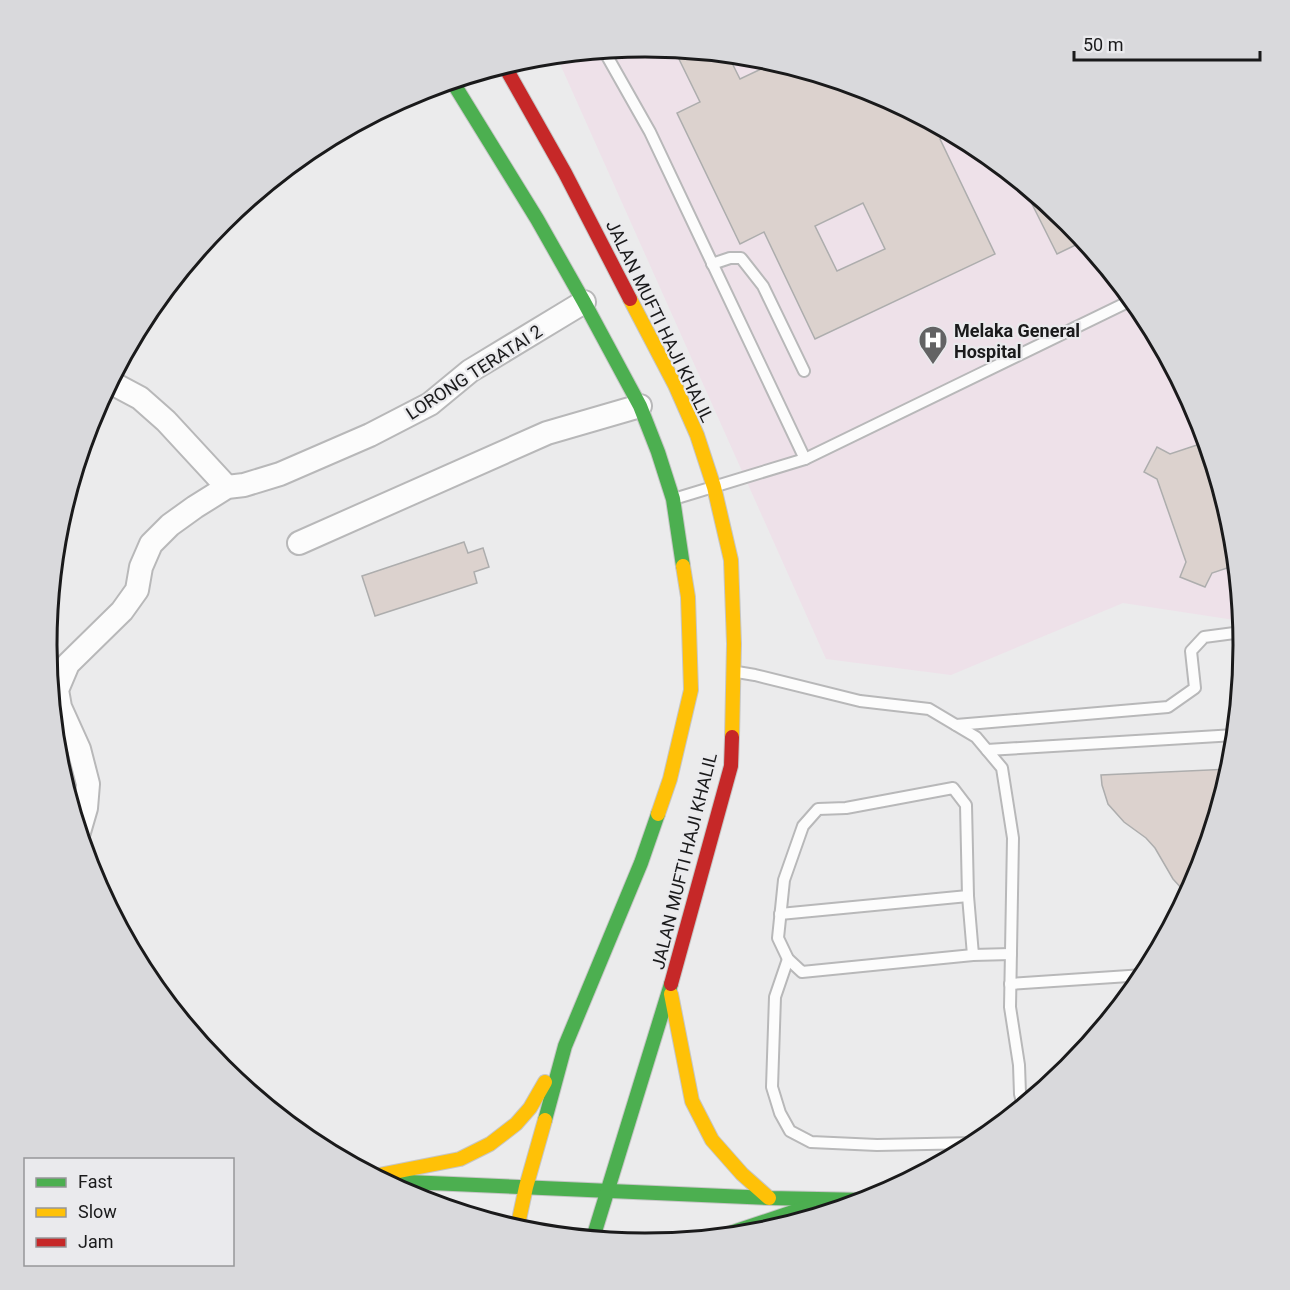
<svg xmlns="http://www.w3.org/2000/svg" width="1290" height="1290" viewBox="0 0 1290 1290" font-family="Roboto,sans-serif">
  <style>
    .medical { fill: #eee1e9 }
    .building { fill: #dcd2ce; stroke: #adadad; stroke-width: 1.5; fill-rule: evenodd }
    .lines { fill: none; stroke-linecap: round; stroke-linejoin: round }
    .lane-casing { stroke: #b8b8b9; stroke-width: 14 }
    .street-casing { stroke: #b8b8b9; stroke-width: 26 }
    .fast-casing { stroke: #c6c6c6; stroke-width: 16 }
    .slow-casing { stroke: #c6c6c6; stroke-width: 16 }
    .jam-casing { stroke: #c6c6c6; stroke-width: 16 }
    .lane { stroke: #fcfcfc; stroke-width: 10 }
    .street { stroke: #fcfcfc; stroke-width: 22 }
    .fast { stroke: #4caf50; stroke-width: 14 }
    .slow { stroke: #ffc107; stroke-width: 14 }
    .jam { stroke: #c62828; stroke-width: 14 }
    .labels { text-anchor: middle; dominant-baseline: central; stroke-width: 4.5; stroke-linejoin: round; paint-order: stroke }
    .street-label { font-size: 18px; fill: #1a1a1b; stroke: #eaeaed }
    .poi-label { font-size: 18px; font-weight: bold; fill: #1a1a1b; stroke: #eaeaed; text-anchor: start }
    .rim { fill: none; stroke: #1a1a1b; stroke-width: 3 }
  </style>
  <rect width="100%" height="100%" fill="#ebebec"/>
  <!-- medical -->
  <path class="medical" d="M645 47 762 58 874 92 978 148 1068 222 1143 313 1198 416 1232 529 1241 621 1123 603 951 675 826 659 556 55Z"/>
  <!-- building -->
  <g class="building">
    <path d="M674 49 728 55 740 79 776 62 874 92 951 133 940 139 995 254 815 339 764 232 740 244 677 113 700 102ZM863 203 885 249 837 271 815 226Z"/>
    <path d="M1022 184 1068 222 1084 241 1057 254Z"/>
    <path d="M1197 445 1235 556 1236 565 1212 573 1205 587 1180 577 1186 562 1157 479 1144 472 1157 447 1170 454Z"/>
    <path d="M464 542 468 553 483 548 489 567 474 572 477 583 375 616 362 576Z"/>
    <path d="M1230 769 1198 874 1188 893 1184 891 1173 879 1155 848 1146 838 1124 822 1108 804 1102 785 1101 775Z"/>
  </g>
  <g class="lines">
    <!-- lane casing -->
    <g class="lane-casing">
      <g id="lane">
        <path d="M605 50 607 56 650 132 805 459"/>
        <path d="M712 264 730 258H741L763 286 804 371"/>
        <path d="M677 498 805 459 1132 300"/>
        <path d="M737 672 755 675 860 701 929 709 976 737 1002 768 1013 838 1010 1007 1019 1065 1020 1094 1023 1106"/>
        <path d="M956 725 1168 707 1195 688 1191 651 1204 637 1242 632"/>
        <path d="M987 750 1235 735"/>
        <path d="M780 914 968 896"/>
        <path d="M973 955 968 896 966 805 953 788 846 808 818 809 803 826 784 880 778 938 788 959 802 972 973 955 1011 954"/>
        <path d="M788 959 775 997 772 1087 780 1113 790 1131 811 1142 877 1145 976 1143"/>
        <path d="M1010 984 1144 975"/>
      </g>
    </g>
    <!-- street casing -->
    <g class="street-casing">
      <g id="street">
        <path d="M110 382 140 398 166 421 227 487"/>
        <path d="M299 543 547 433 640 406"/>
        <path d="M79 832 86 808 88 784 79 749 60 707 57 690 68 664 122 611 137 590 141 567 151 544 170 525 195 507 227 487 244 485 280 474 370 435 430 404 470 371 584 302"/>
      </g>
    </g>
    <!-- fast casing -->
    <g class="fast-casing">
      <g id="fast">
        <path d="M452 81 537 219 584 302 640 406 658 452 673 499 683 566"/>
        <path d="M545 1120 565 1046 641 863 658 814"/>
        <path d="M385 1181 769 1198 866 1200"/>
        <path d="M721 1236 808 1207"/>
        <path d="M593 1238 671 984"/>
      </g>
    </g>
    <!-- slow casing -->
    <g class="slow-casing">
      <g id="slow">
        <path d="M630 299 675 385 697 435 714 487 731 560 734 644 732 737"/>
        <path d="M658 814 670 779 691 690 688 597 683 566"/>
        <path d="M671 994 692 1101 712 1140 742 1174 769 1198"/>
        <path d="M374 1176 460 1159 490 1144 516 1124 530 1108 545 1082"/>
        <path d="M517 1229 526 1187 545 1120"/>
      </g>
    </g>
    <!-- jam casing -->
    <g class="jam-casing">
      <g id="jam">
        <path d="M504 65 565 173 630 299"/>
        <path d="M671 984 731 766 732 737"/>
      </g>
    </g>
    <!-- lane -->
    <use href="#lane" class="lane"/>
    <!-- street -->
    <use href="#street" class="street"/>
    <!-- fast -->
    <use href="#fast" class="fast"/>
    <!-- slow -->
    <use href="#slow" class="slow"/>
    <!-- jam -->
    <use href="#jam" class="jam"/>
  </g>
  <!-- icons -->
  <defs>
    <g id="hospital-pin" transform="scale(1.5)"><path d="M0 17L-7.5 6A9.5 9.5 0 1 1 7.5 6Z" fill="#636364" stroke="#eaeaed"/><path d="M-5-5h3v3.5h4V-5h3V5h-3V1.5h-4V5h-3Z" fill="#fff"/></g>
  </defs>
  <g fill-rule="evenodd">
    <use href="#hospital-pin" x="933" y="340"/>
  </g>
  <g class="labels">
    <!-- street labels -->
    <g class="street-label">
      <text transform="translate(660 321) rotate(64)">JALAN MUFTI HAJI KHALIL</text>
      <text transform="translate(474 372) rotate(-33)">LORONG TERATAI 2</text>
      <text transform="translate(684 861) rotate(-76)">JALAN MUFTI HAJI KHALIL</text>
    </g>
    <!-- poi labels -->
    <g class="poi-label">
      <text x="954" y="330">Melaka General<tspan x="954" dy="21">Hospital</tspan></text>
    </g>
  </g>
  <!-- crop -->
  <path d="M0 0H1290V1290H0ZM57 645a588 588 0 1 1 1176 0a588 588 0 1 1-1176 0Z" fill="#d9d9dc" fill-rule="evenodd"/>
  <path class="rim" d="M57 645a588 588 0 1 1 1176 0a588 588 0 1 1-1176 0Z"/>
  <!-- legend -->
  <rect x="24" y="1158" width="210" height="108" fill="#eaeaed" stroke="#979799" stroke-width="1.5"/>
  <rect x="36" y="1178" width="30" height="9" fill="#4caf50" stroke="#979799" stroke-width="1.5"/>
  <text x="78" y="1188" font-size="18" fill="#1a1a1b">Fast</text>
  <rect x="36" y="1208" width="30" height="9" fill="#ffc107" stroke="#979799" stroke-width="1.5"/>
  <text x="78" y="1218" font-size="18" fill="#1a1a1b">Slow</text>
  <rect x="36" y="1238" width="30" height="9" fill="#c62828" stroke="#979799" stroke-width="1.5"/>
  <text x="78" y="1248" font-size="18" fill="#1a1a1b">Jam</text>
  <!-- scale -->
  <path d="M1074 51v9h186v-9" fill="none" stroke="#1a1a1b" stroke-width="3"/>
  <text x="1083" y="51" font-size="18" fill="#1a1a1b" stroke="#eaeaed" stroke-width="4.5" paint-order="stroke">50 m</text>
</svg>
